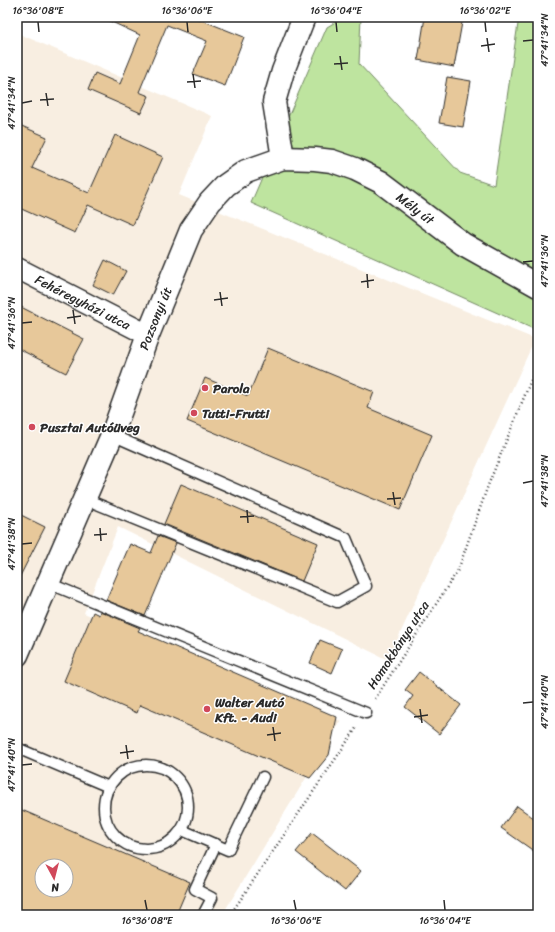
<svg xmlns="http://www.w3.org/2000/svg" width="555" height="932" viewBox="0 0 555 932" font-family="Sriracha,sans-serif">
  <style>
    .built { fill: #f8eee1; fill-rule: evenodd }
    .green { fill: #bee49f; stroke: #748865 }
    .building { fill: #e7c89a; stroke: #2b2b2b; fill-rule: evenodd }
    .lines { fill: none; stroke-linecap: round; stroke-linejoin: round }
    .service-casing { stroke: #2b2b2b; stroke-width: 13 }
    .minor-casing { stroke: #2b2b2b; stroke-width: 23 }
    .tertiary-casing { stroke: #2b2b2b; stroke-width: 25 }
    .secondary-casing { stroke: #2b2b2b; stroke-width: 25 }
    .path { stroke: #2b2b2b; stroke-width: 2.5; stroke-dasharray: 1 3; stroke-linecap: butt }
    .service { stroke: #fff; stroke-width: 10 }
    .minor { stroke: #fff; stroke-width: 20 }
    .tertiary { stroke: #fff; stroke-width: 22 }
    .secondary { stroke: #fff; stroke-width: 22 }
    .ticks { fill: none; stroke: #2b2b2b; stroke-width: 1.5 }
    .poi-dot { fill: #d1495b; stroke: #fff; stroke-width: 1.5 }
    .labels { text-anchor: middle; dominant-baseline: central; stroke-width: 3; stroke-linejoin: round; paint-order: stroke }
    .street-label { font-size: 13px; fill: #2b2b2b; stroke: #fff }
    .poi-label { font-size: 13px; font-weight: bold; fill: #2b2b2b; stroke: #fff; text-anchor: start }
    .neatline { fill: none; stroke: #2b2b2b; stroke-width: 1.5 }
    .ticks-label { font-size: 10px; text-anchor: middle; fill: #2b2b2b }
  </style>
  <rect width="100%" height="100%" fill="#fff"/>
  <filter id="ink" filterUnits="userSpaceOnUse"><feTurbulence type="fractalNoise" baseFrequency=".025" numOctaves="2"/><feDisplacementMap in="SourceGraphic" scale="8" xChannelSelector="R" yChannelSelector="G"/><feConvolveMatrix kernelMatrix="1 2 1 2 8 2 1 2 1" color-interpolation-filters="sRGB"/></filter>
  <g filter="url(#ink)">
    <!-- built -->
    <path class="built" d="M17 33 212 116 179 195 535 339 388 660 118 527 84 613 341 721 222 915H17ZM42 866H66V890H42Z"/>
    <!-- green -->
    <path class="green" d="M344 17H361L359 64 460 173 494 185 519 17H538V331L251 203 327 27Z"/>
    <!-- building -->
    <g class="building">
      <path d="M101 17H194L244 37 225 86 193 74 207 41 167 25 139 92 149 96 141 113 88 90 95 73 120 84 140 35Z"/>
      <path d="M425 17H463L454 67 418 60Z"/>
      <path d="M447 77 471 81 463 127 439 123Z"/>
      <path d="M17 124 47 137 32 168 89 193 115 135 163 157 133 225 88 205 75 233 17 207Z"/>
      <path d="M105 260 126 271 113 295 93 285Z"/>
      <path d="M17 305 84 339 66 373 17 348Z"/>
      <path d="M268 348 374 392 368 408 432 435 400 510 187 421 205 378 248 396Z"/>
      <path d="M181 484 318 543 302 581 164 524Z"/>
      <path d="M17 513 45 527 17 582Z"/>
      <path d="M158 536 176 543 145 616 106 600 130 544 151 553Z"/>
      <path d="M100 611 140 628 138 631 337 717 329 755 310 778 140 705 137 713 64 681 93 612 99 615Z"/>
      <path d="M320 640 342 649 332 673 310 663Z"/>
      <path d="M419 672 461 705 439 734 405 707 413 696 405 690Z"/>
      <path d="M517 806 538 821V854L501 828Z"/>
      <path d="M17 808 190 882 176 915H17ZM42 866H66V890H42Z"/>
      <path d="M312 833 361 871 345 891 296 852Z"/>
    </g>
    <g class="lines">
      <!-- service casing -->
      <g class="service-casing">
        <g id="service">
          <path d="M85 499 337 602 366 586 346 538 112 435"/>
          <path d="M48 583 366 713"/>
          <path d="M17 748 109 787"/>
          <circle cx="146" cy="807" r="42"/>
          <path d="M182 830 228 850 263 777"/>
          <path d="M203 915 212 898 195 889 216 844"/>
        </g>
      </g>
      <!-- minor casing -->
      <g class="minor-casing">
        <g id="minor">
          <path id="s1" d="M17 268 148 335"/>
        </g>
      </g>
      <!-- tertiary casing -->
      <g class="tertiary-casing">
        <path id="tertiary" d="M283 158 274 102 283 71 304 17"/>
      </g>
      <!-- secondary casing -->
      <g class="secondary-casing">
        <g id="secondary">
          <path id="s2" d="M17 655 112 435 148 335 191 230 210 202 226 185 246 171 283 158 315 159 332 161 355 169 381 182 463 244 538 286"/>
        </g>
      </g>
      <!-- path -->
      <g class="path">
        <path d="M532 17 538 18"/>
        <path d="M375 699 458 570 489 483 538 363"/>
        <path d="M230 915 357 727"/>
      </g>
      <!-- service -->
      <use href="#service" class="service"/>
      <!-- minor -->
      <use href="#minor" class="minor"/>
      <!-- tertiary -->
      <use href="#tertiary" class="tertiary"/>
      <!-- secondary -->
      <use href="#secondary" class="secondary"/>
    </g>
  </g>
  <!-- ticks -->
  <path class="ticks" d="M38 22 39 32M187 22 188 32M336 22 337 32M485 22 486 32M487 38 489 52M523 41 533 40M481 46 495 44M340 56 342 70M334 64 348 63M193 74 195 88M187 82 201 81M46 93 48 106M40 100 54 99M22 103 32 101M523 262 533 261M367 274 368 288M361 282 374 280M220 292 222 306M214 300 228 298M73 310 75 324M67 318 81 316M22 323 32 322M523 483 533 481M393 492 395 505M387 499 401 498M247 510 248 523M240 517 254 516M100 528 101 541M94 535 107 534M22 544 32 543M523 703 533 702M420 709 422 723M414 717 428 715M273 727 275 741M267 735 281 733M126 745 128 759M120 753 134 751M22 765 32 764M145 900 147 910M294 900 296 910M444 900 445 910"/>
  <!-- markers -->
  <g class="poi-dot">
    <circle cx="205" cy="388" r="4"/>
    <circle cx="194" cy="413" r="4"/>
    <circle cx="32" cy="427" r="4"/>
    <circle cx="207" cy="709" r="4"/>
  </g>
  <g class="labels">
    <!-- street labels -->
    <g class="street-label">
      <text stroke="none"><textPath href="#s2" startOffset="726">Mély út</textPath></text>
      <text stroke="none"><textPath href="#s1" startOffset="74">Fehéregyházi utca</textPath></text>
      <text stroke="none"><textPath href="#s2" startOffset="364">Pozsonyi út</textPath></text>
      <text transform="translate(398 645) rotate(-57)">Homokbánya utca</text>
    </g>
    <!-- poi labels -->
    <g class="poi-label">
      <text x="213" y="388">Parola</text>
      <text x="202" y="413">Tutti-Frutti</text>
      <text x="40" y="427">Pusztai Autóüveg</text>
      <text x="215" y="702">Walter Autó<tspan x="215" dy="15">Kft. - Audi</tspan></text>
    </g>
  </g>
  <!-- margin -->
  <rect width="555" height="932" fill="none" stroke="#fff" stroke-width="44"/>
  <!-- north arrow -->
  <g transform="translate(54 878) rotate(173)"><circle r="19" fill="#ffffff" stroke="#aaaaaa"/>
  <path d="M0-3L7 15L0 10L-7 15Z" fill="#d1495b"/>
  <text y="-6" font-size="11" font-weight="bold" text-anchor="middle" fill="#2b2b2b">N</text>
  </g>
  <rect x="22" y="22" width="511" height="888" class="neatline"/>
  <g class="ticks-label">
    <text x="38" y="14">16°36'08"E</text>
    <text x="187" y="14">16°36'06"E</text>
    <text x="336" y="14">16°36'04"E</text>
    <text x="485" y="14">16°36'02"E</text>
    <text transform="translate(544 40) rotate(-90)" y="4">47°41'34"N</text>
    <text transform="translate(11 103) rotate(-90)" y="4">47°41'34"N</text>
    <text transform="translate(544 261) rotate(-90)" y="4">47°41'36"N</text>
    <text transform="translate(11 323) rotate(-90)" y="4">47°41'36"N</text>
    <text transform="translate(544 481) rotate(-90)" y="4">47°41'38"N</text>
    <text transform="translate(11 544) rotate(-90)" y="4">47°41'38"N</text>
    <text transform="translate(544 702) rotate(-90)" y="4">47°41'40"N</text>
    <text transform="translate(11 765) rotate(-90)" y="4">47°41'40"N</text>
    <text x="147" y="924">16°36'08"E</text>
    <text x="296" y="924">16°36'06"E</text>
    <text x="445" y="924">16°36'04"E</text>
  </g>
</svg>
